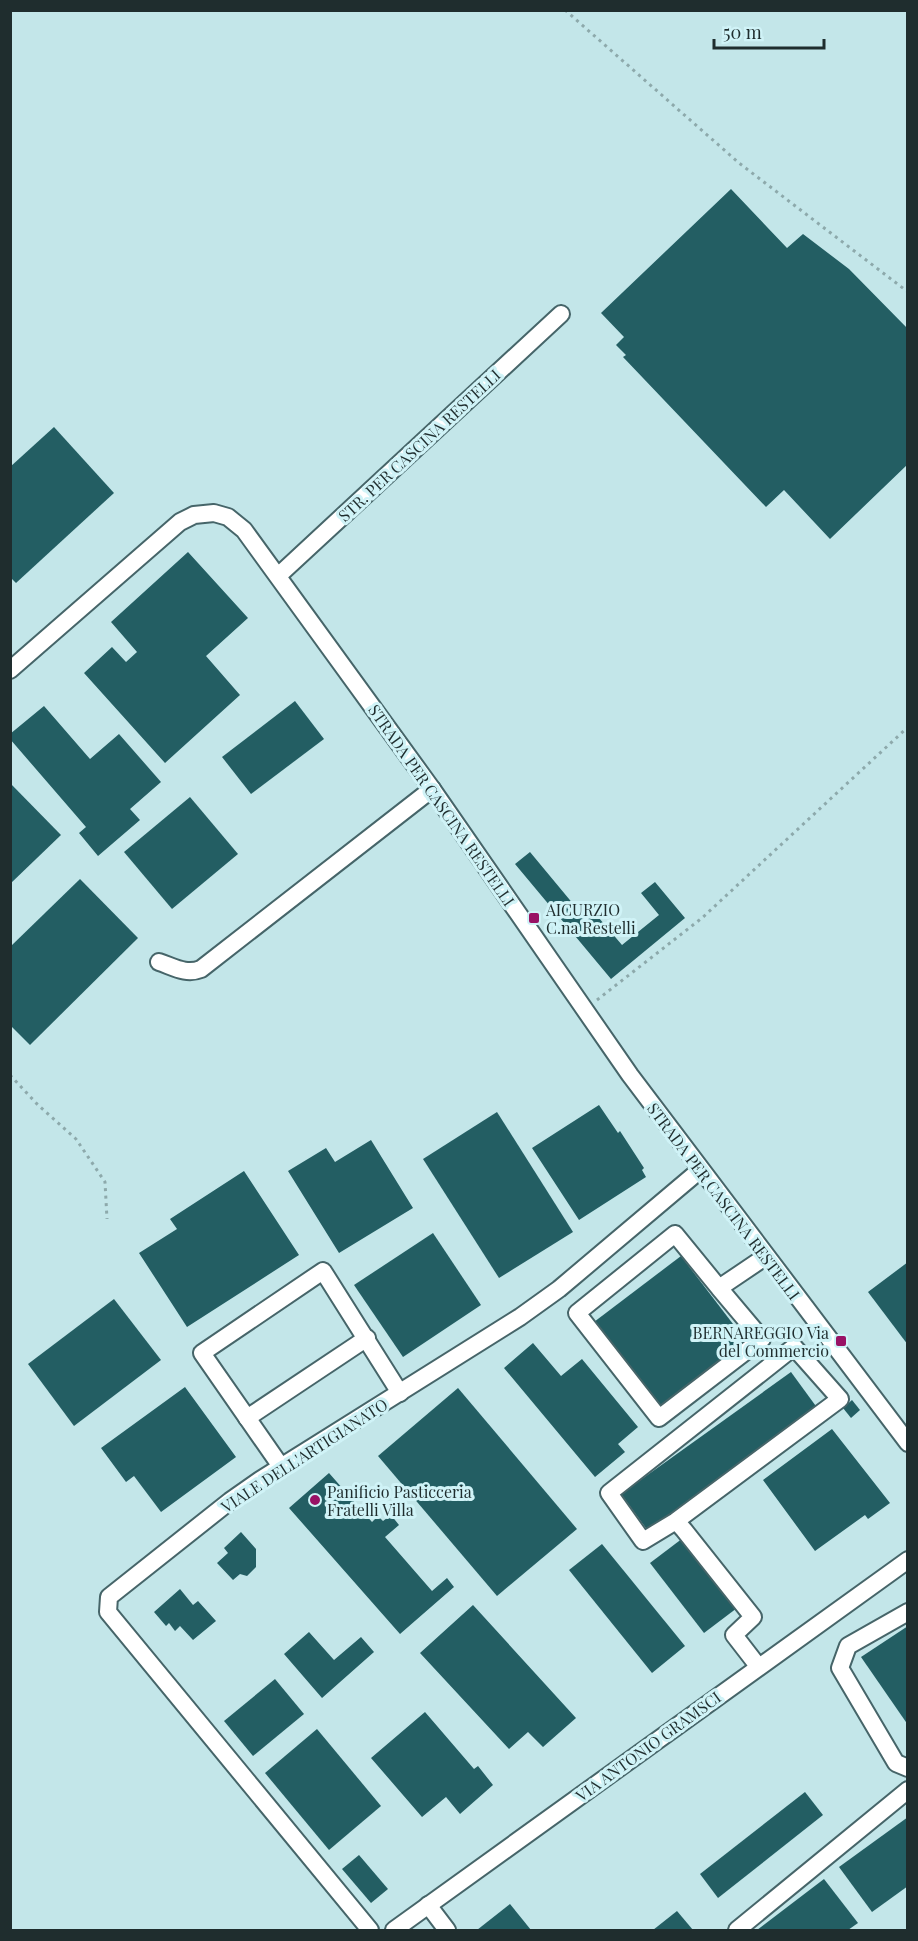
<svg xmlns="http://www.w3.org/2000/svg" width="918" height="1941" viewBox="0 0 918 1941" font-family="'Playfair Display',serif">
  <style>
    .building { fill: #235e63 }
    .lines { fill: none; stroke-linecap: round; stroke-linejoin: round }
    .minor-casing { stroke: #466569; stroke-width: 20 }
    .path { stroke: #8da9ab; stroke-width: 3; stroke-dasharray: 3 4.5; stroke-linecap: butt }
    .minor { stroke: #fff; stroke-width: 16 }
    .poi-dot { fill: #991265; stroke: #d0f3f7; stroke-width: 2 }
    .labels { text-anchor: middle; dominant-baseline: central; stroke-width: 6; stroke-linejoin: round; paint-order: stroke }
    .street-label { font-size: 16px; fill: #1f2d2e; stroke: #d0f3f7 }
    .poi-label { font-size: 16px; fill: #1f2d2e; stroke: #d0f3f7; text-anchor: start }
  </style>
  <rect width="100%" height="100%" fill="#c3e6e9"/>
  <!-- building -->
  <g class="building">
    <path d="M731 189 787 248 803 234 849 269 908 329V464L830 539 784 490 766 507 623 357 626 355 616 345 624 337 601 313Z"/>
    <path d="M54 427 114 493 16 583 10 577V467Z"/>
    <path d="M188 552 248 618 206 656 240 695 165 763 84 673 112 647 126 662 137 652 111 622Z"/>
    <path d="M295 701 324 739 251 794 222 757Z"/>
    <path d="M44 706 90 759 119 734 161 782 130 809 140 820 98 856 79 833 86 827 10 739V734Z"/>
    <path d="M10 783 61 835 10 884Z"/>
    <path d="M190 797 238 854 172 909 124 852Z"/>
    <path d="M530 852 579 911 587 904 622 945 659 915 641 893 655 882 685 918 611 979 515 864Z"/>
    <path d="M80 879 138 938 30 1045 10 1025V947Z"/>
    <path d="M599 1105 618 1133 620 1131 644 1168 642 1170 646 1177 579 1220 532 1148Z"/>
    <path d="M497 1112 573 1232 499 1278 423 1159Z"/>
    <path d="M371 1140 413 1208 339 1253 288 1171 326 1148 335 1162Z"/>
    <path d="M244 1171 299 1255 187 1327 139 1253 177 1229 170 1219Z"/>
    <path d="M433 1233 481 1305 403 1357 354 1285Z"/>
    <path d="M681 1256 746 1341 660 1407 594 1322Z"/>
    <path d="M908 1262V1345L868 1292Z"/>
    <path d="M114 1299 161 1360 74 1426 28 1364Z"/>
    <path d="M533 1343 561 1376 582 1359 638 1427 618 1444 625 1452 595 1477 504 1368Z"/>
    <path d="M791 1372 818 1409 648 1531 621 1494Z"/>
    <path d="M185 1387 236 1457 161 1512 134 1476 126 1482 101 1448Z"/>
    <path d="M458 1388 577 1529 497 1596 378 1456Z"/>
    <path d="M852 1400 860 1410 851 1418 843 1408Z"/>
    <path d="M832 1429 890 1503 868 1519 865 1515 815 1551 763 1480Z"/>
    <path d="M329 1473 372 1522 378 1516 383 1521 391 1515 399 1525 385 1537 432 1591 447 1578 454 1587 400 1634 289 1508Z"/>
    <path d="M241 1532 256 1549V1567L247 1576 240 1574 233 1580 217 1563 228 1553 224 1548Z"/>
    <path d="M683 1538 737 1608 704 1633 650 1563Z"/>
    <path d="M602 1544 685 1646 652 1673 569 1570Z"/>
    <path d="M180 1589 193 1605 198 1601 216 1621 193 1640 180 1626 175 1631 169 1623 166 1626 154 1612Z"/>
    <path d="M473 1605 576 1718 543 1747 528 1732 509 1749 420 1653Z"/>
    <path d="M908 1626V1725L861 1657Z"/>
    <path d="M309 1632 334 1660 361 1637 374 1652 322 1698 284 1654Z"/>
    <path d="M275 1679 304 1714 253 1756 224 1721Z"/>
    <path d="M425 1712 474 1769 478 1766 493 1785 460 1814 446 1797 422 1817 371 1758Z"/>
    <path d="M317 1729 381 1806 329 1850 265 1773Z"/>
    <path d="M805 1792 823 1815 718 1898 700 1874Z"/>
    <path d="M908 1817V1886L872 1912 839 1867Z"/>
    <path d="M359 1855 388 1889 371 1903 342 1869Z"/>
    <path d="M824 1879 858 1923 848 1930H757Z"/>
    <path d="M510 1904 531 1930H477Z"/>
    <path d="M677 1911 693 1930H653Z"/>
  </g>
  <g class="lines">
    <!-- minor casing -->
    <g class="minor-casing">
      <g id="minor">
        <path d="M278 576 561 314"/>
        <path d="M10 670 180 522 194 515 214 513 228 517 244 530 432 789 630 1075 908 1443"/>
        <path d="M159 962C174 967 186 975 201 969L432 789"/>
        <path d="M719 1288 675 1234 577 1313 659 1418 762 1339 719 1288 765 1257"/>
        <path d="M247 1418 367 1338"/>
        <path d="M282 1468 202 1353 323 1271 400 1393"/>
        <path d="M676 1521 840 1399 794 1347 609 1493 643 1541 676 1521 684 1530 753 1617 734 1635 758 1666"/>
        <path d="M908 1612 848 1646 840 1668 896 1763 908 1768"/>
        <path d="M428 1905 447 1930"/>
        <path d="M370 1930 108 1612 109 1597 230 1501 260 1480 520 1317 559 1289 700 1170"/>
        <path d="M394 1930 908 1560"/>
        <path d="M737 1930 908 1790"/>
      </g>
    </g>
    <!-- path -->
    <g class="path">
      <path d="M565 10 739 163 908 292"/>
      <path d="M597 1000 702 918 908 727"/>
      <path d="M10 1075 38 1105 76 1139 105 1182 107 1219"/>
    </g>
    <!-- minor -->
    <use href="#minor" class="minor"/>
  </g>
  <!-- markers -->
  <g class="poi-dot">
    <rect x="528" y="912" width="12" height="12" rx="3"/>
    <rect x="835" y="1335" width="12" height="12" rx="3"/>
    <circle cx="315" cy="1500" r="6"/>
  </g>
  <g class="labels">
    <!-- street labels -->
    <g class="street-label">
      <text transform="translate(419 445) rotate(-43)">STR. PER CASCINA RESTELLI</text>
      <text transform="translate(442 805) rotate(55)">STRADA PER CASCINA RESTELLI</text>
      <text transform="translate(724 1201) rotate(53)">STRADA PER CASCINA RESTELLI</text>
      <text transform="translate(304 1455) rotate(-33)">VIALE DELL'ARTIGIANATO</text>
      <text transform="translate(648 1746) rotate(-36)">VIA ANTONIO GRAMSCI</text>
    </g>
    <!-- poi labels -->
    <g class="poi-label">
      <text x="546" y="909">AICURZIO<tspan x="546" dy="18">C.na Restelli</tspan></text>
      <text x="829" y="1332" text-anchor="end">BERNAREGGIO Via<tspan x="829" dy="18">del Commercio</tspan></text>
      <text x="327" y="1491">Panificio Pasticceria<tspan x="327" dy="18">Fratelli Villa</tspan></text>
    </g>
  </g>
  <!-- border -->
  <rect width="918" height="1941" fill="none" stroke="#1f2d2e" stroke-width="24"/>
  <!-- scale -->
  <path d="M714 39v9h110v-9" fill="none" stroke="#1f2d2e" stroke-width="3"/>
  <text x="723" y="39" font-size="18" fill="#1f2d2e" stroke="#d0f3f7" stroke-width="4.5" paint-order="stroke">50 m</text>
</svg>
